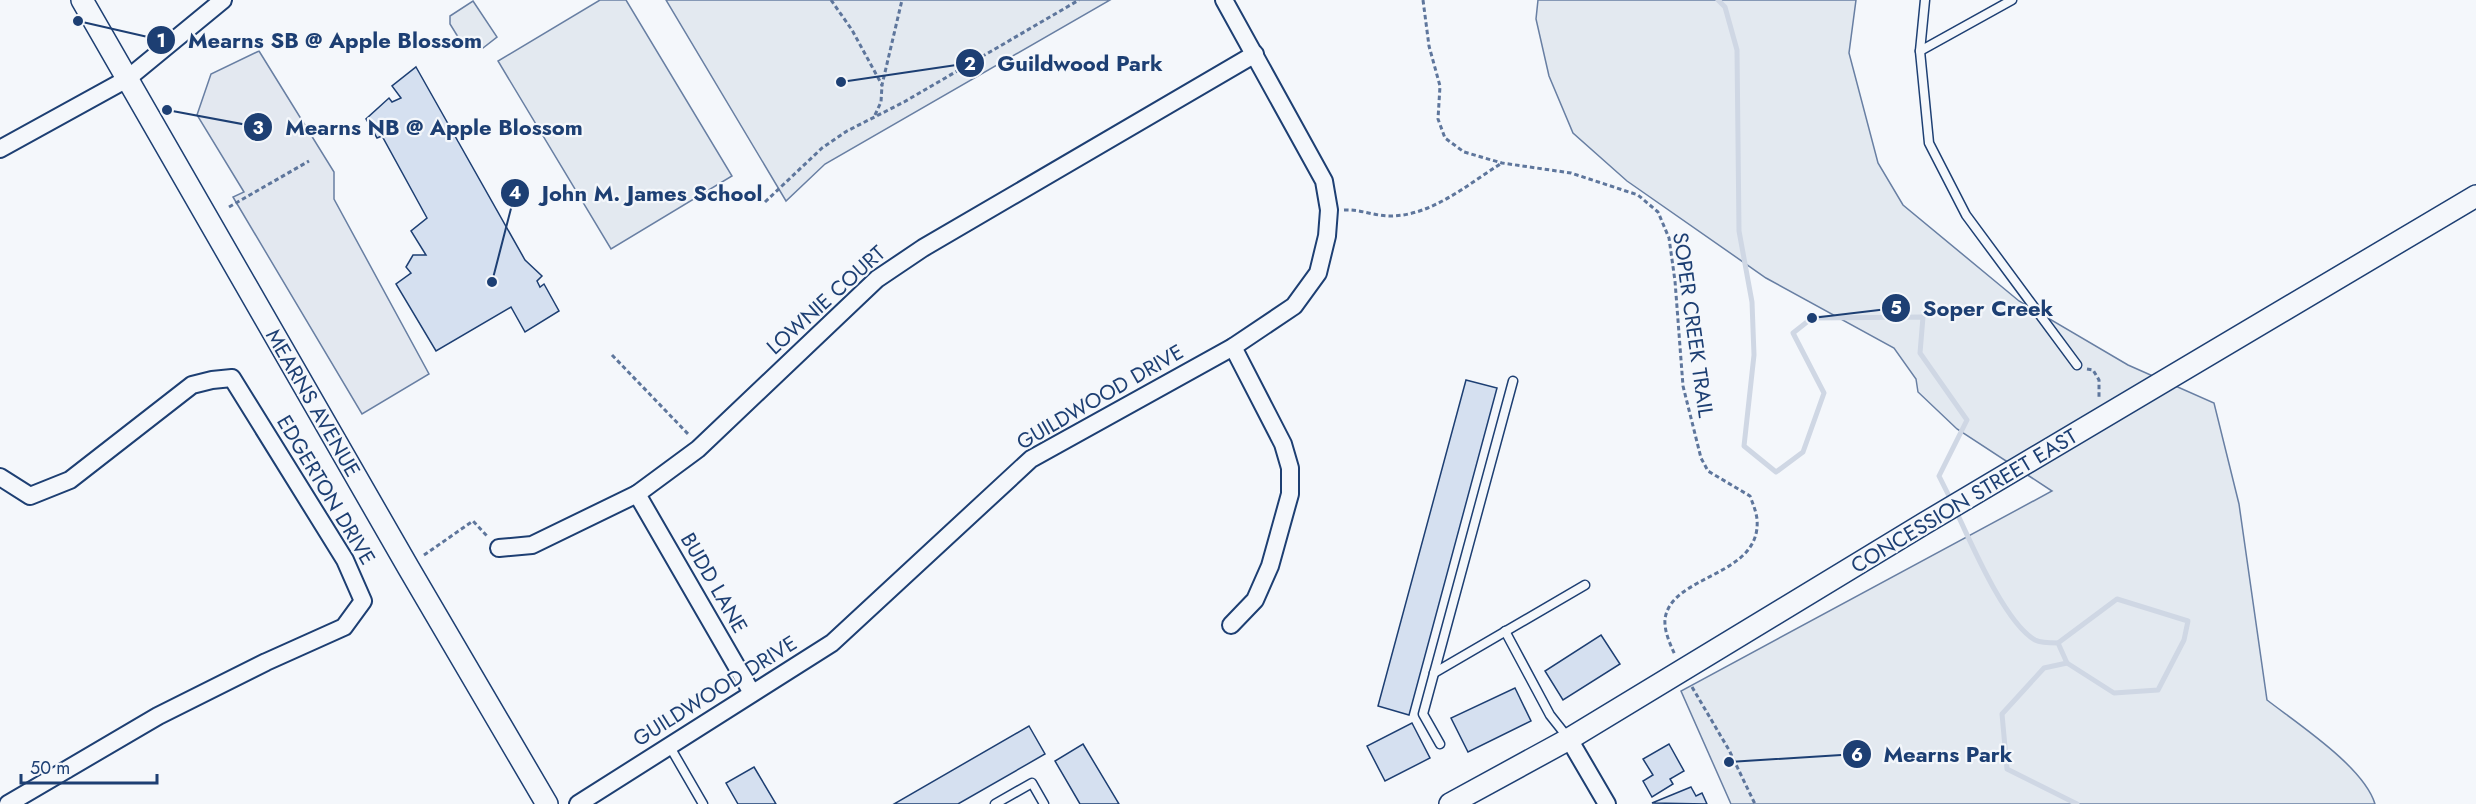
<svg xmlns="http://www.w3.org/2000/svg" width="2476" height="804" viewBox="0 0 2476 804" font-family="Jost,sans-serif">
  <style>
    .green { fill: #e3e9f0; stroke: #687fa3; stroke-width: 1.5 }
    .parking { fill: #e3e8f0; stroke: #687fa3; stroke-width: 1.5 }
    .lines { fill: none; stroke-linecap: round; stroke-linejoin: round }
    .stream { stroke: #cfd7e4; stroke-width: 5 }
    .building { fill: #d5e0f0; stroke: #1d3f73; stroke-width: 1.5 }
    .service-casing { stroke: #1d3f73; stroke-width: 11 }
    .minor-casing { stroke: #1d3f73; stroke-width: 20 }
    .tertiary-casing { stroke: #1d3f73; stroke-width: 24 }
    .path { stroke: #5e769c; stroke-width: 3; stroke-dasharray: 4.5 3; stroke-linecap: butt }
    .service { stroke: #f4f7fb; stroke-width: 8 }
    .minor { stroke: #f4f7fb; stroke-width: 16 }
    .tertiary { stroke: #f4f7fb; stroke-width: 21 }
    .labels { text-anchor: middle; dominant-baseline: central; stroke-width: 4.5; stroke-linejoin: round; paint-order: stroke }
    .street-label { font-size: 21px; fill: #1d3f73; stroke: #f4f7fb }
    .leader { fill: none; stroke: #1d3f73; stroke-width: 2 }
    .callout-dot { fill: #1d3f73; stroke: #f4f7fb; stroke-width: 2 }
    .mark-label { font-size: 18px; text-anchor: middle; font-weight: bold; fill: #fff }
    .callout-label { font-size: 22px; text-anchor: middle; font-weight: bold; fill: #1d3f73; stroke: #f4f7fb; stroke-width: 4.5; stroke-linejoin: round; paint-order: stroke }
  </style>
  <rect width="100%" height="100%" fill="#f4f7fb"/>
  <!-- green -->
  <g class="green">
    <path d="M600 0H626L732 176 611 249 498 61Z"/>
    <path d="M666 0H1110L825 164 786 201Z"/>
    <path d="M1538 0H1856L1849 53 1878 163 1903 205 2019 301 2128 365 2214 403 2239 504 2267 700C2298 724 2364 767 2375 804H1731L1681 691 2052 491 1957 429 1918 392 1916 379 1894 348 1766 278 1627 181 1573 133 1549 76 1536 19Z"/>
    <path d="M473 1 497 37 483 48 463 45 450 24V16Z"/>
  </g>
  <!-- parking -->
  <path class="parking" d="M259 51 334 172V199L429 374 362 414 233 197 244 192 197 115 211 74Z"/>
  <g class="lines">
    <!-- stream -->
    <g class="stream">
      <path d="M1718 0 1725 7 1737 50 1739 231 1752 302 1754 355 1744 446 1776 472 1803 452 1824 393 1793 333 1812 318 1923 317 1920 353 1967 420 1939 476 1952 502"/>
      <path d="M1956 511C1971 543 2005 623 2035 640 2041 643 2051 643 2058 643L2067 663 2044 668 2002 714 2007 769 2077 804"/>
      <path d="M2058 643 2117 599 2188 621 2184 640 2158 690 2114 693 2067 663"/>
    </g>
  </g>
  <!-- building -->
  <g class="building">
    <path d="M416 67 525 260 542 276 537 281 540 287 544 284 559 311 525 332 511 307 436 351 396 284 411 273 406 267 413 255H426L411 231 427 218 382 136 377 138 366 119 389 98 392 102 401 98 392 86Z"/>
    <path d="M1466 380 1497 388 1409 715 1378 706Z"/>
    <path d="M1601 635 1620 664 1563 700 1545 671Z"/>
    <path d="M1515 688 1531 721 1468 752 1451 718Z"/>
    <path d="M1412 723 1430 758 1385 781 1367 746Z"/>
    <path d="M1029 726 1045 754 958 804H894Z"/>
    <path d="M1083 744 1119 804H1080L1055 761Z"/>
    <path d="M1669 744 1684 771 1670 779 1673 784 1652 797 1643 781 1653 775 1643 759Z"/>
    <path d="M754 767 776 804H738L726 783Z"/>
    <path d="M1691 787 1696 796 1702 793 1707 804 1652 803Z"/>
  </g>
  <g class="lines">
    <!-- service casing -->
    <g class="service-casing">
      <g id="service">
        <path d="M1925 0 1920 51 1929 143 1966 215 2077 365"/>
        <path d="M1920 51 2012 0"/>
        <path d="M1505 631 1550 715 1569 739"/>
        <path d="M1434 673 1585 585"/>
        <path d="M1440 744 1423 714 1513 381"/>
        <path d="M670 747 703 804"/>
        <path d="M995 804 1032 783 1044 804"/>
      </g>
    </g>
    <!-- minor casing -->
    <g class="minor-casing">
      <g id="minor">
        <path d="M0 149 127 79 223 0"/>
        <path d="M0 477 30 496 70 480 192 385 212 380 232 378 345 560 363 601 344 627 266 662 158 716 8 804"/>
        <path d="M637 494 752 693"/>
        <path d="M499 548 532 545 637 494 698 449 877 279 923 248 1255 54"/>
        <path d="M1231 625 1255 600 1270 566 1290 494V468L1283 444 1233 347"/>
        <path d="M1569 739 1607 804"/>
        <path d="M578 804 832 643 1031 459 1233 347 1294 306 1318 273 1327 236 1329 210 1324 181 1224 0"/>
      </g>
    </g>
    <!-- tertiary casing -->
    <g class="tertiary-casing">
      <g id="tertiary">
        <path d="M82 0 408 567 547 804"/>
        <path d="M1450 804 1569 739 1925 523 2476 196"/>
      </g>
    </g>
    <!-- path -->
    <g class="path">
      <path d="M831 0 852 30 882 85 902 0"/>
      <path d="M1423 0 1429 46 1440 86 1438 119 1445 138 1464 152 1502 163 1571 173 1638 195 1658 212 1669 238 1675 281 1683 386 1701 458 1708 471 1750 496C1753 504 1756 511 1757 519 1762 577 1671 574 1665 619 1664 631 1670 644 1675 655"/>
      <path d="M875 115 881 102 882 85"/>
      <path d="M765 202 822 148 847 131 904 102 1079 0"/>
      <path d="M229 207 309 161"/>
      <path d="M1344 210C1360 209 1374 216 1390 216 1432 216 1468 184 1502 163"/>
      <path d="M612 355 690 436"/>
      <path d="M2087 369 2093 370 2099 380V397"/>
      <path d="M424 555 473 521 487 536"/>
      <path d="M1692 687 1729 750 1755 804"/>
    </g>
    <!-- service -->
    <use href="#service" class="service"/>
    <!-- minor -->
    <use href="#minor" class="minor"/>
    <!-- tertiary -->
    <use href="#tertiary" class="tertiary"/>
  </g>
  <g class="labels">
    <!-- street labels -->
    <g class="street-label">
      <text transform="translate(826 300) rotate(-42)">LOWNIE COURT</text>
      <text transform="translate(1693 325) rotate(82)">SOPER CREEK TRAIL</text>
      <text transform="translate(1100 397) rotate(-30)">GUILDWOOD DRIVE</text>
      <text transform="translate(313 403) rotate(60)">MEARNS AVENUE</text>
      <text transform="translate(326 490) rotate(59)">EDGERTON DRIVE</text>
      <text transform="translate(1964 501) rotate(-31)">CONCESSION STREET EAST</text>
      <text transform="translate(714 583) rotate(60)">BUDD LANE</text>
      <text transform="translate(715 691) rotate(-32)">GUILDWOOD DRIVE</text>
    </g>
  </g>
  <!-- callouts -->
  <path class="leader" d="M78 21L161 40M841 82L970 63M167 110L258 127M492 282L515 193M1812 318L1896 308M1729 762L1857 754"/>
  <g class="callout-dot">
    <circle cx="78" cy="21" r="6"/>
    <circle cx="841" cy="82" r="6"/>
    <circle cx="167" cy="110" r="6"/>
    <circle cx="492" cy="282" r="6"/>
    <circle cx="1812" cy="318" r="6"/>
    <circle cx="1729" cy="762" r="6"/>
    <circle cx="161" cy="40" r="15"/>
    <circle cx="970" cy="63" r="15"/>
    <circle cx="258" cy="127" r="15"/>
    <circle cx="515" cy="193" r="15"/>
    <circle cx="1896" cy="308" r="15"/>
    <circle cx="1857" cy="754" r="15"/>
  </g>
  <g class="mark-label">
    <text x="161" y="47">1</text>
    <text x="970" y="70">2</text>
    <text x="258" y="134">3</text>
    <text x="515" y="199">4</text>
    <text x="1896" y="314">5</text>
    <text x="1857" y="761">6</text>
  </g>
  <g class="callout-label">
    <text x="335" y="48">Mearns SB @ Apple Blossom</text>
    <text x="1080" y="71">Guildwood Park</text>
    <text x="434" y="135">Mearns NB @ Apple Blossom</text>
    <text x="652" y="201">John M. James School</text>
    <text x="1988" y="316">Soper Creek</text>
    <text x="1948" y="762">Mearns Park</text>
  </g>
  <!-- scale -->
  <path d="M21 774v9h136v-9" fill="none" stroke="#1d3f73" stroke-width="3"/>
  <text x="30" y="774" font-size="18" fill="#1d3f73" stroke="#f4f7fb" stroke-width="4.5" paint-order="stroke">50 m</text>
</svg>
